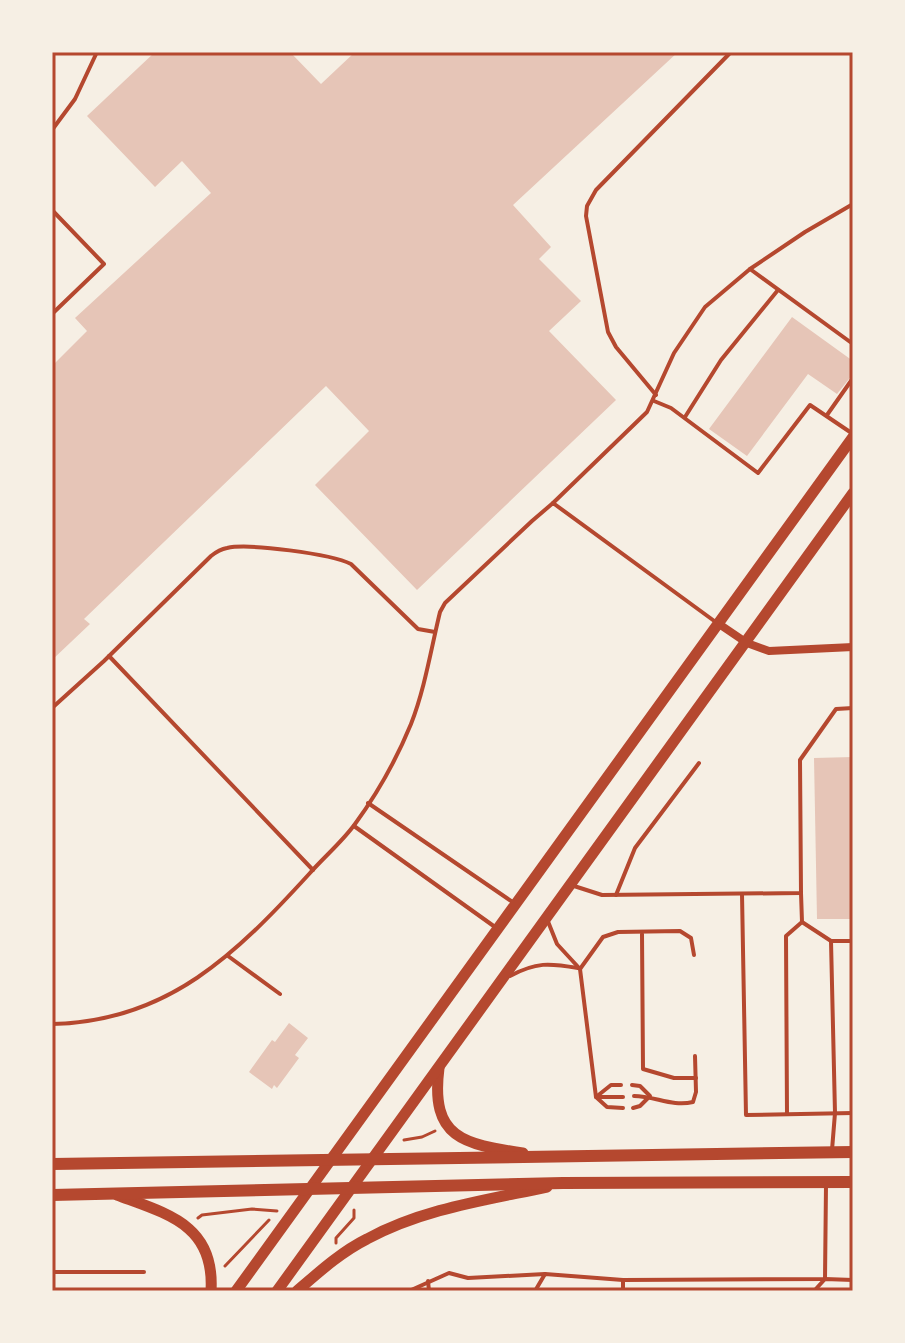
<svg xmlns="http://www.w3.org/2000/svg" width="905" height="1343" viewBox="0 0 905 1343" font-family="Mulish,sans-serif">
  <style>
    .building { fill: #e6c5b7 }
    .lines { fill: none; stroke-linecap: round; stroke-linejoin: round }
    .path { stroke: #b5482f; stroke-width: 3 }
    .service { stroke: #b5482f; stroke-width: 4 }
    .minor { stroke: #b5482f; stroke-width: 8 }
    .secondary { stroke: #b5482f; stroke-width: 11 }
    .primary { stroke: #b5482f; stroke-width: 12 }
    .neatline { fill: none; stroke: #b5482f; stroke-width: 3 }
  </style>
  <rect width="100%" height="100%" fill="#f6efe4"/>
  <!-- building -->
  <g class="building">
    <path d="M155 52H290L321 84 355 52H678L513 205 551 247 539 259 581 301 549 331 616 400 417 590 315 485 369 431 326 386 84 619 90 624 52 660V366L87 331 75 318 211 193 182 161 155 187 87 116Z"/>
    <path d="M792 317 853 361V374L837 394 808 374 747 456 709 429Z"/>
    <path d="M853 757V919H817L814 758Z"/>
    <path d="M289 1023 308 1038 295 1055 299 1058 277 1088 274 1085 272 1089 249 1072 272 1040 275 1042Z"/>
  </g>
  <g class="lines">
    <!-- path -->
    <g class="path">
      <path d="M404 1140 422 1137 435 1131"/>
      <path d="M198 1218 202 1215 252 1209 277 1211"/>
      <path d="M336 1243V1238L354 1218V1210"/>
      <path d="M225 1266 269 1220"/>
    </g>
    <!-- service -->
    <g class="service">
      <path d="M52 130 75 99 97 52"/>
      <path d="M52 210 104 264 52 314"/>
      <path d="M750 269 853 344"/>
      <path d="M656 395 616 347 608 332 586 216 587 206 596 190 731 52"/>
      <path d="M654 401 671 408 758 473 810 405 853 434"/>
      <path d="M827 415 853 378"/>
      <path d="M685 417 721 360 778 290"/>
      <path d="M553 503 647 412 674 353 705 307 750 269 805 232 853 204"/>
      <path d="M109 656 313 870"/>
      <path d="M52 708 104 661 211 556C216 552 221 549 227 548 249 543 331 554 351 564L418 629 435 632"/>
      <path d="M368 803 514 903"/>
      <path d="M354 826 495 927"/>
      <path d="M574 886 602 895 801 893 800 760 836 709 853 708"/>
      <path d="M801 893 802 922 831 941 835 1113 832 1150"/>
      <path d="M742 894 746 1115 853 1113"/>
      <path d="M616 895 635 848 699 763"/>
      <path d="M547 919 557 944 580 969 596 1097 607 1107 623 1108"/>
      <path d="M642 934 643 1069 674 1078H696"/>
      <path d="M831 941H853"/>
      <path d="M228 956 280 994"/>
      <path d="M580 969 603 937 618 932 680 931 691 938 694 955"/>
      <path d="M510 976C536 962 549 963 578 968"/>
      <path d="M52 1024C168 1022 237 953 310 873 324 857 342 842 355 824 377 794 397 758 411 724 425 688 431 649 440 612L445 603 532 521 553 503 717 623"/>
      <path d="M632 1085 640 1086 650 1096"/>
      <path d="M634 1096C655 1096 672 1107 693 1102L696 1092 695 1056"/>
      <path d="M596 1097 611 1085H621"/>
      <path d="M598 1097H623"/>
      <path d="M633 1108 640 1106 648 1098"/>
      <path d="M787 1114 786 936 802 922"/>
      <path d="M52 1272H144"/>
      <path d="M428 1281 429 1291"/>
      <path d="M409 1291 449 1273 468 1278 545 1274 623 1280 825 1279 826 1185"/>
      <path d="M535 1291 545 1274"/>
      <path d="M623 1291V1280"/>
      <path d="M814 1291 825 1279 853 1280"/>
    </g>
    <!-- minor -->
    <path class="minor" d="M719 624 747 643 769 651 853 647"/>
    <!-- secondary -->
    <g class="secondary">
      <path d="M439 1068C430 1139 464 1144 523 1153"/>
      <path d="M117 1195C168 1214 215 1225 211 1291"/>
      <path d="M236 1291 853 437"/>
      <path d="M277 1291 853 493"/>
      <path d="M297 1291C319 1272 341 1252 367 1239 422 1209 486 1200 547 1187"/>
    </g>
    <!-- primary -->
    <g class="primary">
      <path d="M52 1164 853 1152"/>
      <path d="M52 1195 563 1183 853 1182"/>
    </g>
  </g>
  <!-- border -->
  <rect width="905" height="1343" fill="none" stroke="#f6efe4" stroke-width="108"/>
  <rect x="54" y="54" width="797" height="1235" class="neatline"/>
</svg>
